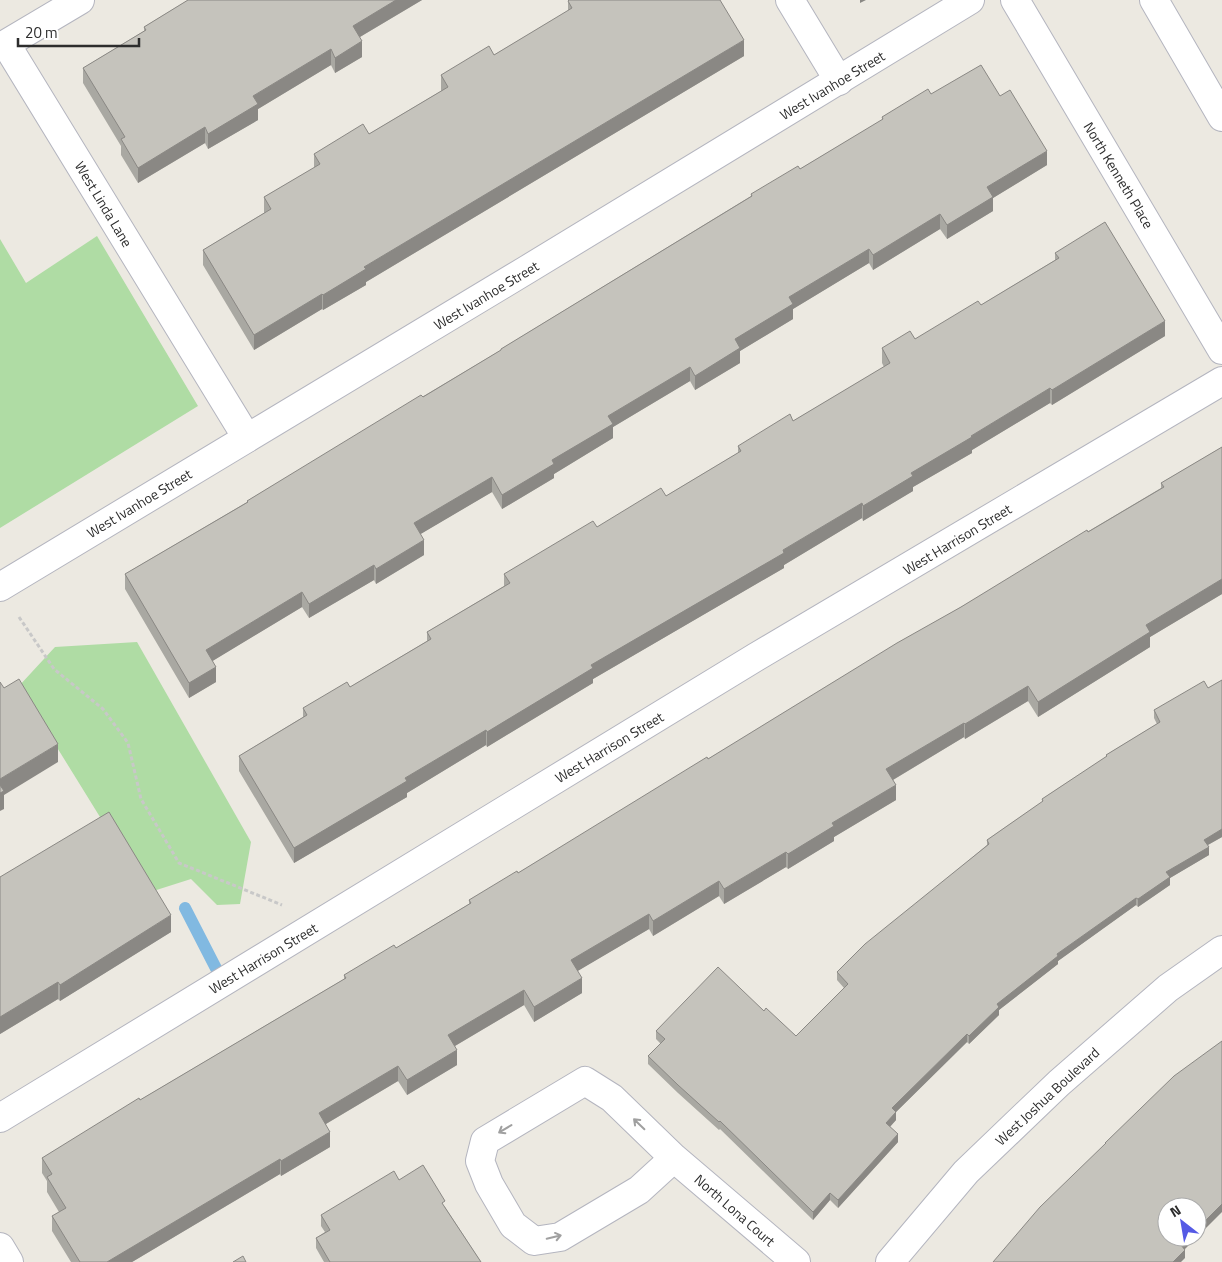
<svg xmlns="http://www.w3.org/2000/svg" width="1222" height="1262" viewBox="0 0 1222 1262" font-family="'Titillium Web',sans-serif">
  <style>
    .green { fill: #afdca4 }
    .lines { fill: none; stroke-linecap: round; stroke-linejoin: round }
    .stream { stroke: #81b9e1; stroke-width: 12 }
    .street-casing { stroke: #b4b5bf; stroke-width: 30 }
    .secondary-casing { stroke: #b4b5bf; stroke-width: 30 }
    .path { stroke: #c8c8c8; stroke-width: 3; stroke-dasharray: 4 2.5; stroke-linecap: butt }
    .street { stroke: #fff; stroke-width: 28 }
    .secondary { stroke: #fff; stroke-width: 28 }
    .wall { fill: #a9a8a2 }
    .shaded-wall { fill: #8a8884 }
    .building { fill: #c5c3bc; stroke: #8a8884 }
    .oneway { stroke: #a0a0a0 }
    .labels { text-anchor: middle; dominant-baseline: central; stroke-width: 5; stroke-linejoin: round; paint-order: stroke }
    .street-label { font-size: 14px; fill: #2d2d2d; stroke: #fff }
  </style>
  <rect width="100%" height="100%" fill="#ece9e1"/>
  <!-- green -->
  <g class="green">
    <path d="M97 236 198 406 0 528V239L26 283Z"/>
    <path d="M137 642 251 842 240 904 217 905 191 879 147 893 19 686 55 647Z"/>
  </g>
  <g class="lines">
    <!-- stream -->
    <path class="stream" d="M185 908 223 982"/>
    <!-- street casing -->
    <g class="street-casing">
      <g id="street">
        <path d="M80 0 6 44 247 438"/>
        <path d="M790 0 839 81"/>
        <path d="M1015 0 1222 350"/>
        <path d="M0 587 528 269 970 0"/>
        <path d="M0 1118 756 657 1222 381"/>
        <path d="M674 1158 639 1190 560 1237 534 1241 513 1225 489 1184 480 1161 485 1141 585 1081 612 1098 674 1158 796 1262"/>
        <path d="M0 1247 9 1262"/>
      </g>
    </g>
    <!-- secondary casing -->
    <g class="secondary-casing">
      <g id="secondary">
        <path d="M1154 0 1222 117"/>
        <path d="M890 1262 966 1172 1059 1083 1168 988 1222 950"/>
      </g>
    </g>
    <!-- path -->
    <path class="path" d="M19 617 54 669 103 709 128 743 141 799 179 863 282 905"/>
    <!-- street -->
    <use href="#street" class="street"/>
    <!-- secondary -->
    <use href="#secondary" class="secondary"/>
  </g>
  <!-- wall -->
  <g class="wall">
    <path d="M188 0H422L360 37 362 57 335 73 331 65 258 109V120L208 149 205 143 138 183 121 155V146L83 83V68L144 31V27Z"/>
    <path d="M568 1 744 56 366 282V285L323 310 322 309 254 350 203 265V250L264 213V197L314 168V154L369 134 441 91V75L494 55 568 11Z"/>
    <path d="M931 94 1000 96 1047 165 993 198V211L947 239 940 229 873 270 869 263 793 309V319L740 351V363L695 390 690 381 613 427V438L554 474V478L502 509 492 492 420 534 424 555 376 584 374 580 309 618 302 607 212 661 216 682 189 698 125 589V574L247 502V501L501 350V349L751 196V194L800 169 882 120V117Z"/>
    <path d="M1055 253 1165 336 1052 405 1050 403 972 450V453L913 487V491L863 521 862 518 784 565V568L593 679V683L487 747 486 745 407 793V797L294 863 239 771V756L303 717V708L350 687 427 641V632L504 586V574L597 527 666 496 738 453V446L793 421 884 367 882 363V348L915 339 981 305 1055 260Z"/>
    <path d="M1222 447V594L1150 637V647L1038 717 1028 701 965 739 964 737 893 780 896 800 834 837V841L788 869 786 867 724 904 719 896 653 936 649 929 577 971 582 993 534 1022 524 1005 455 1046 457 1065 407 1095 398 1081 326 1124 330 1147 281 1176 280 1174 132 1262H71L52 1231V1216L59 1212 47 1192V1181L42 1173V1158L344 979V975L396 948 469 904V900L518 873 961 607 1161 488V483Z"/>
    <path d="M1222 680V837L1208 845 1209 855 1170 878V885L1138 907 1136 905 1058 961V964L999 1010V1015L969 1044 967 1042 896 1112V1120L890 1127 898 1142 838 1208 830 1200 813 1220 720 1129 719 1130 678 1093 648 1064V1056L661 1044 656 1039V1031L764 1011 796 1036 844 988 837 980V972L987 845V840L1042 802V799L1106 757V755L1157 724 1154 718V710L1208 688Z"/>
    <path d="M0 877 171 932 60 1001 58 999 0 1034Z"/>
    <path d="M399 1180 445 1207 481 1262H324L316 1248V1238L325 1232 321 1226V1215Z"/>
  </g>
  <!-- shaded-wall -->
  <g class="shaded-wall">
    <path d="M396 0H422L353 41V26Z"/>
    <path d="M860 0H866L860 3Z"/>
    <path d="M744 40V56L366 282V285L323 310V295L364 267Z"/>
    <path d="M362 41V57L335 73V58Z"/>
    <path d="M331 49V65L258 109V120L208 149V134L253 96Z"/>
    <path d="M205 127V143L138 183V168Z"/>
    <path d="M1047 151V165L993 198V211L947 239V225L987 187Z"/>
    <path d="M940 214V229L873 270V255Z"/>
    <path d="M869 249V263L793 309V319L740 351V363L695 390V376L735 339 789 297Z"/>
    <path d="M322 294V309L254 350V335Z"/>
    <path d="M1165 321V336L1052 405V390Z"/>
    <path d="M690 367V381L613 427V438L554 474V478L502 509V495L552 460 608 416Z"/>
    <path d="M1050 388V403L972 450V453L913 487V491L863 521V506L911 473 971 436Z"/>
    <path d="M492 477V492L414 538V523Z"/>
    <path d="M862 503V518L784 565V568L593 679V683L487 747V732L591 665Z"/>
    <path d="M424 540V555L376 584V569Z"/>
    <path d="M374 565V580L309 618V604Z"/>
    <path d="M1222 579V594L1150 637V647L1038 717V702L1146 625Z"/>
    <path d="M302 592V607L206 665V650Z"/>
    <path d="M216 667V682L189 698V683Z"/>
    <path d="M1028 686V701L965 739V724Z"/>
    <path d="M964 723V737L886 784V769Z"/>
    <path d="M486 730V745L407 793V797L294 863V848L405 778Z"/>
    <path d="M58 744V762L4 795V809L0 811V779Z"/>
    <path d="M896 785V800L834 837V841L788 869V854L832 823Z"/>
    <path d="M1222 829V837L1204 847V840Z"/>
    <path d="M1209 847V855L1170 878V885L1138 907V899L1166 872Z"/>
    <path d="M786 852V867L724 904V889Z"/>
    <path d="M719 881V896L653 936V921Z"/>
    <path d="M1136 898V905L1058 961V964L999 1010V1015L969 1044V1036L997 1004 1057 954Z"/>
    <path d="M649 914V929L571 975V960Z"/>
    <path d="M171 915V932L60 1001V985Z"/>
    <path d="M582 978V993L534 1022V1007Z"/>
    <path d="M58 982V999L0 1034V1017Z"/>
    <path d="M524 990V1005L448 1050V1035Z"/>
    <path d="M967 1034V1042L896 1112V1120L886 1131V1123L892 1108Z"/>
    <path d="M457 1050V1065L407 1095V1080Z"/>
    <path d="M398 1066V1081L319 1128V1113Z"/>
    <path d="M330 1132V1147L281 1176V1161Z"/>
    <path d="M898 1134V1142L838 1208V1200Z"/>
    <path d="M280 1159V1174L132 1262H107Z"/>
    <path d="M830 1193V1200L813 1220V1212Z"/>
    <path d="M1222 1204V1212L1197 1237V1229Z"/>
    <path d="M1189 1237H1197L1181 1253V1245Z"/>
    <path d="M1185 1250V1258L1181 1262H1173Z"/>
  </g>
  <!-- building -->
  <g class="building">
    <path d="M188 0H396L353 26 362 41 335 58 331 49 253 96 258 104 208 134 205 127 138 168 121 139 125 137 83 68 146 30 144 27Z"/>
    <path d="M569 0H720L744 40 364 267 366 269 323 295 322 294 254 335 203 250 271 209 264 197 320 164 314 154 363 124 369 134 448 87 441 75 489 46 494 55 572 8 568 1Z"/>
    <path d="M981 65 1000 96 1010 90 1047 151 987 187 993 197 947 225 940 214 873 255 869 249 789 297 793 304 735 339 740 348 695 376 690 367 608 416 613 424 552 460 554 464 502 495 492 477 414 523 424 540 376 569 374 565 309 604 302 592 206 650 216 667 189 683 125 574 248 502 247 501 421 395 423 397 501 350V349L752 196 751 194 798 166 800 169 883 119 882 117 928 89 931 94Z"/>
    <path d="M1105 222 1165 321 1052 390 1050 388 971 436 972 437 911 473 913 476 863 506 862 503 783 550 784 553 591 665 593 668 487 732 486 730 405 778 407 781 294 848 239 756 307 715 303 708 347 682 350 687 431 639 427 632 510 583 504 574 593 521 597 527 661 488 666 496 741 451 738 446 790 414 793 421 890 363 882 348 910 331 915 339 978 301 981 305 1059 258 1055 253Z"/>
    <path d="M1222 447V579L1146 625 1150 632 1038 702 1028 686 965 724 964 723 886 769 896 785 832 823 834 826 788 854 786 852 724 889 719 881 653 921 649 914 571 960 582 978 534 1007 524 990 448 1035 457 1050 407 1080 398 1066 319 1113 330 1132 281 1161 280 1159 107 1262H80L52 1216 66 1208 47 1177 52 1174 42 1158 139 1098 140 1100 346 978 344 975 394 945 396 948 471 903 469 900 517 871 518 873 707 757 708 759 897 643 961 607 1087 530 1088 532 1164 487 1161 483Z"/>
    <path d="M19 679 58 744 0 779V682L4 688Z"/>
    <path d="M1222 680V829L1204 840 1209 847 1166 872 1170 877 1138 899 1136 898 1057 954 1058 956 997 1004 999 1007 969 1036 967 1034 892 1108 896 1112 886 1123 898 1134 838 1200 830 1193 813 1212 720 1121 719 1122 678 1085 648 1056 665 1039 656 1031 718 967 764 1011 766 1008 796 1036 848 984 837 972 865 944 989 844 987 840 1043 801 1042 799 1107 756 1106 755 1160 722 1154 710 1204 681 1208 688Z"/>
    <path d="M0 785 4 791 0 793Z"/>
    <path d="M109 812 171 915 60 985 58 982 0 1017V877Z"/>
    <path d="M1222 1041V1204L1197 1229V1207H1167V1237H1189L1181 1245 1185 1250 1173 1262H993L1040 1207 1106 1143H1105L1174 1076Z"/>
    <path d="M423 1165 445 1201 442 1203 481 1262H330L316 1238 330 1230 321 1215 394 1171 399 1180Z"/>
    <path d="M243 1256 246 1262H233Z"/>
  </g>
  <!-- one-way arrows -->
  <defs><path id="oneway-shaft" d="M-6 0H5M1.5-3L5.5 0L1.5 3" fill="none" stroke-width="1.6" stroke-linecap="round" stroke-linejoin="round" transform="scale(1.25)"/></defs>
  <g class="oneway">
    <use href="#oneway-shaft" transform="translate(639 1124) rotate(-136)"/>
    <use href="#oneway-shaft" transform="translate(505 1129) rotate(149)"/>
    <use href="#oneway-shaft" transform="translate(554 1237) rotate(-13)"/>
  </g>
  <g class="labels">
    <!-- street labels -->
    <g class="street-label">
      <text transform="translate(832 85) rotate(-31)">West Ivanhoe Street</text>
      <text transform="translate(1119 175) rotate(59)">North Kenneth Place</text>
      <text transform="translate(104 204) rotate(59)">West Linda Lane</text>
      <text transform="translate(486 295) rotate(-31)">West Ivanhoe Street</text>
      <text transform="translate(139 503) rotate(-31)">West Ivanhoe Street</text>
      <text transform="translate(957 539) rotate(-31)">West Harrison Street</text>
      <text transform="translate(609 747) rotate(-31)">West Harrison Street</text>
      <text transform="translate(263 958) rotate(-31)">West Harrison Street</text>
      <text transform="translate(1047 1096) rotate(-43)">West Joshua Boulevard</text>
      <text transform="translate(735 1210) rotate(41)">North Lona Court</text>
    </g>
  </g>
  <!-- north arrow -->
  <g transform="translate(1182 1222) rotate(329)"><circle r="24" fill="#ffffff" stroke="#ababab"/>
  <path d="M0-4L9 19L0 12L-9 19Z" fill="#555ae5"/>
  <text y="-8" font-size="14" font-weight="bold" text-anchor="middle" fill="#2d2d2d">N</text>
  </g>
  <!-- scale -->
  <path d="M18 38v8h121v-8" fill="none" stroke="#2d2d2d" stroke-width="2.5"/>
  <text x="25" y="38" font-size="15" fill="#2d2d2d" stroke="#ffffff" stroke-width="4" paint-order="stroke">20 m</text>
</svg>
